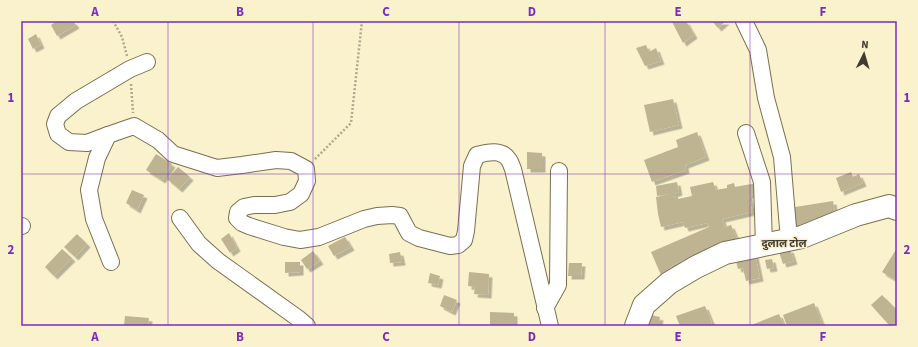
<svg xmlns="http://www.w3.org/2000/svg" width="918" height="347" viewBox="0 0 918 347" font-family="'Source Sans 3','Noto Sans Devanagari',sans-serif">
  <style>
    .building { fill: #beb492; filter: url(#shadow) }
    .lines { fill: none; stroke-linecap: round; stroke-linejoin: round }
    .street-casing { stroke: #797050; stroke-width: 18 }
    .secondary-casing { stroke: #797050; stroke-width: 24 }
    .path { stroke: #afa88d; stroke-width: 2.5; stroke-dasharray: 2 2; stroke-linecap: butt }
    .street { stroke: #fff; stroke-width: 16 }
    .secondary { stroke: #fff; stroke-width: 22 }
    .grid { fill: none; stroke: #7b2cbf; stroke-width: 1; stroke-opacity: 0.55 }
    .labels { text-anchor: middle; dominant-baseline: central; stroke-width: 3; stroke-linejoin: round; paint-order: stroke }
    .neighbourhood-label { font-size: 11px; font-weight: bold; fill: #403c2e; stroke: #faf1cd }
    .neatline { fill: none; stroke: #7b2cbf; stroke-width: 1.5 }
    .grid-label { font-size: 13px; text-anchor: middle; font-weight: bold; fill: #7b2cbf }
  </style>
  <defs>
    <filter id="shadow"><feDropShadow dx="3.5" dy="3.5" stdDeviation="0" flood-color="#0004"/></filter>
  </defs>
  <rect width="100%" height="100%" fill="#faf1cd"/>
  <!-- building -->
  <g class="building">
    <path d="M57 21H73L76 25 57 36 51 25Z"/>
    <path d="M674 21H686L694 35 683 43 672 22Z"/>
    <path d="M712 21H726L718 28Z"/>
    <path d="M36 34 41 45 33 49 28 39Z"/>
    <path d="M646 45 649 52 656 48 661 61 645 66 636 48Z"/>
    <path d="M673 99 679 125 650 132 644 105Z"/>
    <path d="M697 132 706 157 685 165 686 170 652 182 644 160 678 147 676 140Z"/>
    <path d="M527 152 542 153V169H527Z"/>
    <path d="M156 154 172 164 162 180 146 170Z"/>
    <path d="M178 167 190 177 179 189 167 179Z"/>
    <path d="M851 172 853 177 859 174 863 183 841 192 836 178Z"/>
    <path d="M677 182 679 192 673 194V197L678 196V199L692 196 690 187 713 182 716 190 727 188V185L734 183 735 187 757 183 759 193 749 195 752 212 722 219 725 227 731 225 737 239 674 264 661 275 651 252 709 227 707 223 685 228 683 222 661 227 658 214 656 197 670 194 657 196 656 186Z"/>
    <path d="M132 190 144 195 137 210 126 203Z"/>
    <path d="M833 201 836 220 792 227 789 208Z"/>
    <path d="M229 233 237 248 230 253 221 239Z"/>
    <path d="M77 234 87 244 75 257 64 247Z"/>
    <path d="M345 237 351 247 334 256 328 246Z"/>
    <path d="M897 248V281L882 272Z"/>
    <path d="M62 249 72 258 54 276 45 267Z"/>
    <path d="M790 249 794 261 783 264 779 252Z"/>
    <path d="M313 251 320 261 307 269 301 260Z"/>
    <path d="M400 252 402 262 390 263 389 254Z"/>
    <path d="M755 254 760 278 746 281 743 268 738 269 735 257Z"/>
    <path d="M772 259 774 268 767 269 765 260Z"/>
    <path d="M285 262H300V272L285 273Z"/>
    <path d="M569 263H582L581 276H568Z"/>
    <path d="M469 272 489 274 488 295 474 294 475 287 468 286Z"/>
    <path d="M430 273 440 276 438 285 428 283Z"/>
    <path d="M444 295 457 300 452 312 440 306Z"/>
    <path d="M882 295 897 310V326H890L871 305Z"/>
    <path d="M814 303 823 326H787L783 315Z"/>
    <path d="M705 306 712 323 703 326H680L676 316Z"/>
    <path d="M490 312 514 313V326H490Z"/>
    <path d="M642 313 660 317 658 326H639Z"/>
    <path d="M779 314 784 326H749Z"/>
    <path d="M125 316 149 318 148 326H124Z"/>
  </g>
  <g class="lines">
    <!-- street casing -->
    <g class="street-casing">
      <g id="street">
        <path d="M744 21 758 50 766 98 782 157 789 240"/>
        <path d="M746 133 762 182 764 245"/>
        <path d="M108 135 87 143 69 142 58 134 55 124 58 116 76 101 130 69 147 62"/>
        <path d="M180 218 199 244 218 261 299 319 307 326"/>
        <path d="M21 226H22"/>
        <path d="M111 262 94 219 89 190 97 158 108 135 134 126 158 140 173 154 217 168 242 165 276 160 291 161 306 169 307 181 301 194 290 202 275 205H254L244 207 238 212 237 218 242 223 249 226 284 237 300 240 319 237 364 219 377 216 392 215 400 216 409 233 419 238 450 246 458 245 464 240 466 231 472 166 477 155C488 152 502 149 509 160 511 163 512 167 513 169L550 326"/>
        <path d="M545 308 558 285 559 171"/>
      </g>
    </g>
    <!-- secondary casing -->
    <g class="secondary-casing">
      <path id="secondary" d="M636 326 644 305 669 283 696 267 725 253 802 237 856 215 889 206 897 209"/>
    </g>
    <!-- path -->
    <g class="path">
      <path d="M113 21 122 37 127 56"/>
      <path d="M131 84 133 113"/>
      <path d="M315 159 351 123 362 21"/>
    </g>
    <!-- street -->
    <use href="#street" class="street"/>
    <!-- secondary -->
    <use href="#secondary" class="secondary"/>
  </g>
  <!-- grid -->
  <path class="grid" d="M168 21V326M313 21V326M459 21V326M605 21V326M750 21V326M21 174H897"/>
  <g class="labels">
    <!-- neighbourhood labels -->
    <g class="neighbourhood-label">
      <text x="784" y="243">दुलाल टोल</text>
    </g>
  </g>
  <!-- border -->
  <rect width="918" height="347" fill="none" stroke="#faf1cd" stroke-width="44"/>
  <!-- north arrow -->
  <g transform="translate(864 54) rotate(5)" stroke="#faf1cd" stroke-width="3" paint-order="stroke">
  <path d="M0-3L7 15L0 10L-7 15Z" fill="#403c2e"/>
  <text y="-6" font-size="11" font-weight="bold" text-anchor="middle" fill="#403c2e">N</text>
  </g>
  <rect x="22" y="22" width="874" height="303" class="neatline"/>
  <g class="grid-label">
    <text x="95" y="16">A</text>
    <text x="240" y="16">B</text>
    <text x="386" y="16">C</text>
    <text x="532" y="16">D</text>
    <text x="678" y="16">E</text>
    <text x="823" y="16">F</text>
    <text x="11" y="102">1</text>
    <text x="907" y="102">1</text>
    <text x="11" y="254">2</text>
    <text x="907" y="254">2</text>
    <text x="95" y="341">A</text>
    <text x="240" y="341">B</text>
    <text x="386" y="341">C</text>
    <text x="532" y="341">D</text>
    <text x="678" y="341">E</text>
    <text x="823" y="341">F</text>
  </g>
</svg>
